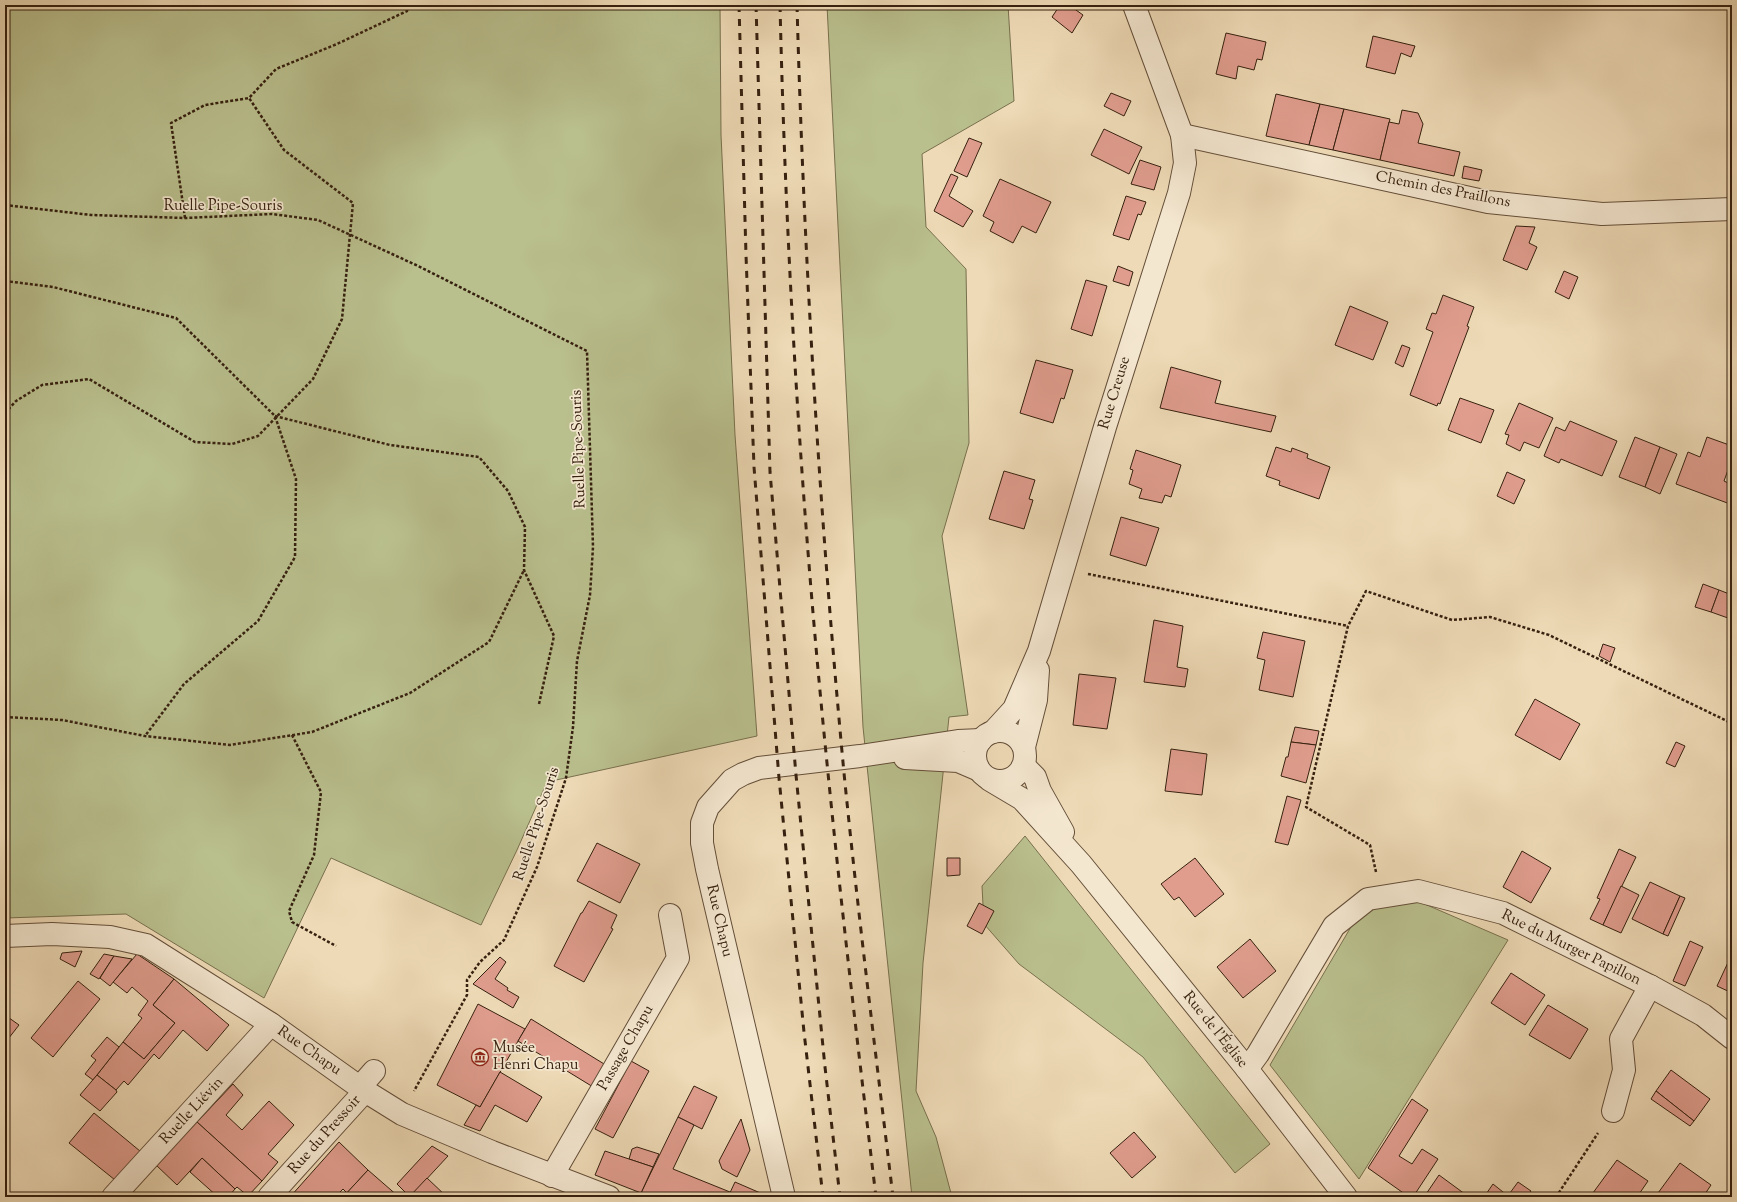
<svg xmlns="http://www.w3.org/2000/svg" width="1737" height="1202" viewBox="0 0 1737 1202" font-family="'Sorts Mill Goudy',serif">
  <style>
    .green { fill: #b9bf8d; stroke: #78704e }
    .building { fill: #e09d8e; stroke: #36200f }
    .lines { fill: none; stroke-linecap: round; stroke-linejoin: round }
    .minor-casing { stroke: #644e39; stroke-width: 24 }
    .path { stroke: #36200f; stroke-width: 2.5; stroke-dasharray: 3 2; stroke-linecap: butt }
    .minor { stroke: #f4e7d0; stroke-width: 22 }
    .rail { stroke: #36200f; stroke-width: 3; stroke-dasharray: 7 7; stroke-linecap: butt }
    .labels { text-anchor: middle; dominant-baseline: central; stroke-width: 3.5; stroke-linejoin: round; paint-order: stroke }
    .street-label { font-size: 15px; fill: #36200f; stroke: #f4e7d0 }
    .poi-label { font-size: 15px; fill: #36200f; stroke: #f4e7d0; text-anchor: start }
  </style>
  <rect width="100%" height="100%" fill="#eedab6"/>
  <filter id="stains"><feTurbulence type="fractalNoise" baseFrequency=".005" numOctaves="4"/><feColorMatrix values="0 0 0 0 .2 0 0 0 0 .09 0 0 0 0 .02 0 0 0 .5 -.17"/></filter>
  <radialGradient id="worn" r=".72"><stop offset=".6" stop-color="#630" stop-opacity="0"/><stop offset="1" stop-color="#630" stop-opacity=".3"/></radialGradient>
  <!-- green -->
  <g class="green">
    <path d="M5 5H720L721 135 735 435 757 736 547 782 517 850 481 925 331 858 264 998 126 914 5 918Z"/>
    <path d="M827 5H1008L1014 101 922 154 926 227 966 269 969 443 942 536 968 715 949 717 923 963 916 1091 936 1137 952 1197H912L863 727Z"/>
    <path d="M1025 836 1270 1144 1235 1173 1143 1057 1019 964 984 924 982 886Z"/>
    <path d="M1383 901 1420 902 1508 940 1359 1179 1270 1065 1355 920Z"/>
  </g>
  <!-- building -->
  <g class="building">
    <path d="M1060 5H1069L1083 15 1072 33 1052 17Z"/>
    <path d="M1226 33 1266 42 1262 60 1257 59 1254 70 1238 66 1236 79 1216 74Z"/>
    <path d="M1373 36 1415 46 1411 57 1401 53 1395 74 1366 67Z"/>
    <path d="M1111 93 1131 101 1124 116 1104 106Z"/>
    <path d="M1276 94 1320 104 1309 145 1266 136Z"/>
    <path d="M1320 104 1344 109 1333 150 1309 145Z"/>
    <path d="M1344 109 1390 119 1380 160 1333 150Z"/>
    <path d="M1402 110 1418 113 1423 124 1418 143 1460 152 1454 176 1380 160 1389 122 1399 124Z"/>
    <path d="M1104 129 1142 147 1129 174 1091 155Z"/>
    <path d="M969 138 982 143 967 177 954 171Z"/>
    <path d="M1140 160 1161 167 1154 190 1131 184Z"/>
    <path d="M1464 166 1482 170 1479 181 1462 178Z"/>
    <path d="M951 174 958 177 949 196 973 211 963 227 934 211Z"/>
    <path d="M1000 179 1051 202 1036 233 1022 226 1013 243 990 231 994 222 983 216Z"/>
    <path d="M1126 196 1146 202 1141 215 1138 214 1129 240 1113 235Z"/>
    <path d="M1516 226 1535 227 1529 243 1537 247 1527 270 1503 260Z"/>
    <path d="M1118 266 1133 272 1129 286 1113 281Z"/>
    <path d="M1564 271 1578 277 1569 299 1555 292Z"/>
    <path d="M1086 280 1107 286 1092 336 1071 329Z"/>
    <path d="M1443 295 1474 307 1467 326 1469 327 1440 404 1438 403 1437 406 1410 395 1433 332 1426 329 1432 313 1436 314Z"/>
    <path d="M1350 306 1388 322 1373 360 1335 345Z"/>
    <path d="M1402 345 1410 348 1403 367 1395 363Z"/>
    <path d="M1036 360 1073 370 1064 399 1061 398 1053 423 1020 413Z"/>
    <path d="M1171 367 1221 381 1215 403 1276 416 1271 432 1160 408Z"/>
    <path d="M1460 398 1494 410 1481 443 1448 430Z"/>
    <path d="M1519 403 1553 418 1539 448 1524 442 1520 451 1506 444 1509 435 1505 434Z"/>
    <path d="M1570 421 1617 441 1602 476 1561 459 1559 463 1544 456 1556 427 1565 431Z"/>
    <path d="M1635 437 1660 447 1645 487 1619 477Z"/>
    <path d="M1707 437 1732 446V459L1724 481 1732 485V499L1730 504 1676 484 1688 452 1700 457Z"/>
    <path d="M1276 447 1291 452 1292 448 1308 454 1307 458 1330 467 1319 499 1279 485 1280 481 1266 476Z"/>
    <path d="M1660 447 1677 454 1660 494 1645 487Z"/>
    <path d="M1136 450 1181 465 1171 497 1165 495 1162 503 1139 498 1142 489 1129 484 1133 470 1130 469Z"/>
    <path d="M1004 471 1035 480 1029 499 1033 500 1024 529 989 519Z"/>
    <path d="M1507 472 1525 480 1514 504 1497 496Z"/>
    <path d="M1121 517 1159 528 1146 566 1110 555Z"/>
    <path d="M1703 584 1719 590 1711 612 1695 607Z"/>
    <path d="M1719 590 1732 595V606L1728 618 1711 612Z"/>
    <path d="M1154 620 1183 626 1177 667 1188 669 1185 687 1144 682Z"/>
    <path d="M1263 632 1305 641 1293 697 1259 690 1265 660 1257 658Z"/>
    <path d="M1603 644 1615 648 1610 662 1599 656Z"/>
    <path d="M1079 674 1116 678 1107 729 1073 725Z"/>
    <path d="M1535 699 1580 724 1560 760 1515 735Z"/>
    <path d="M1295 727 1319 731 1316 745 1291 742Z"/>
    <path d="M1291 742 1316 745 1306 783 1281 776 1286 757H1288Z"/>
    <path d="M1676 742 1685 746 1675 767 1666 763Z"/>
    <path d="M1171 749 1207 754 1202 795 1165 791Z"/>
    <path d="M1287 796 1301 800 1288 845 1275 842Z"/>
    <path d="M597 843 640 864 620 903 577 881Z"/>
    <path d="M1619 849 1636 857 1603 925 1590 919 1600 899 1597 898Z"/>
    <path d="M1522 851 1551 868 1531 903 1503 887Z"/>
    <path d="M947 858H960V875L947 876Z"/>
    <path d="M1195 858 1224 894 1195 917 1179 897 1174 900 1161 884Z"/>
    <path d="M1650 882 1680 896 1663 934 1632 919Z"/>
    <path d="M1621 886 1639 895 1621 933 1603 925Z"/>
    <path d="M1680 896 1685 898 1668 936 1663 934Z"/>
    <path d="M589 901 617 915 611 928 613 929 584 982 554 966 581 913H582Z"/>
    <path d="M979 903 994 911 982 934 967 926Z"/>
    <path d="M1250 939 1276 971 1243 998 1217 967Z"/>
    <path d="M1690 941 1703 947 1685 986 1673 981Z"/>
    <path d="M82 951 75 967 60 959 62 953Z"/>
    <path d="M104 954 114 956 99 979 90 974Z"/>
    <path d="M137 954 174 979 153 1005 175 1023 144 1059 123 1042 142 1018 138 1015 148 1001 132 987 127 993 113 982Z"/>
    <path d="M114 956 132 959 110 986 100 978Z"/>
    <path d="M1731 956 1732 957V993L1717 986Z"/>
    <path d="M500 957 506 962 495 979 508 988 507 990 519 997 513 1008 473 984Z"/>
    <path d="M1511 973 1545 995 1525 1025 1491 1003Z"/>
    <path d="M174 979 229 1025 207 1051 183 1030 159 1059 154 1054 128 1085 124 1081 116 1090 97 1075 123 1042 144 1059 175 1023 153 1005Z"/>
    <path d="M78 981 100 999 53 1057 31 1038Z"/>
    <path d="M478 1004 525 1029 480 1107 437 1085Z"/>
    <path d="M1548 1005 1588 1029 1570 1059 1529 1035Z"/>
    <path d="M5 1015 19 1025 5 1043Z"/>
    <path d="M531 1019 609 1067 598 1090 518 1041Z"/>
    <path d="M107 1037 119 1047 93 1080 85 1074 96 1060 91 1056Z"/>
    <path d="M631 1061 649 1071 613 1138 595 1129Z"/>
    <path d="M1671 1070 1710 1099 1694 1121 1656 1091Z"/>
    <path d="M500 1072 542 1097 527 1122 495 1105 480 1131 464 1125 476 1105 480 1107Z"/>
    <path d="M97 1075 116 1090 117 1092 100 1111 80 1095Z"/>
    <path d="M233 1084 243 1095 226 1115 242 1130 269 1101 294 1125 268 1154 278 1162 262 1181 197 1122Z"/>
    <path d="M694 1086 717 1097 702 1129 678 1117Z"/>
    <path d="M1656 1091 1694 1121 1690 1126 1651 1099Z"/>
    <path d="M1412 1099 1428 1110 1399 1156 1412 1164 1422 1149 1438 1159 1413 1197H1409L1368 1168Z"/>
    <path d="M94 1113 146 1156 120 1184 69 1143Z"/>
    <path d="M678 1117 694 1125 673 1169 730 1192 728 1197H651L641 1193Z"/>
    <path d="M741 1119 750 1150 737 1177 722 1169 719 1161Z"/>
    <path d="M197 1122 262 1181 248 1196 237 1187 235 1189 202 1158 177 1185 156 1165Z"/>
    <path d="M1134 1132 1156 1157 1132 1178 1110 1153Z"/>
    <path d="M339 1142 368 1170 347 1193 343 1189 335 1197H290Z"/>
    <path d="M432 1146 448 1156 410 1197 397 1184Z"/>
    <path d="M637 1147 659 1154 653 1167 629 1159 632 1149Z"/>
    <path d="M605 1151 653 1167 641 1193 595 1175Z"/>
    <path d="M202 1158 235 1189 228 1197H218L190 1172Z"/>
    <path d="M1617 1160 1648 1181 1637 1197H1590Z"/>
    <path d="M1680 1163 1711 1185 1703 1197H1664L1658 1193Z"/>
    <path d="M368 1170 399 1197H343Z"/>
    <path d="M1439 1175 1469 1197H1424Z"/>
    <path d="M427 1178 447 1197H409Z"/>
    <path d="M735 1182 765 1195 764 1197H728Z"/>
    <path d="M1518 1182 1531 1191 1527 1197H1507Z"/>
    <path d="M1493 1184 1508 1196 1507 1197H1484Z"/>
  </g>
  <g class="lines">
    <!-- minor casing -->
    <g class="minor-casing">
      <g id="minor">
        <path d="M1182 135 1488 202 1602 214 1732 209"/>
        <circle cx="1000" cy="756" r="25"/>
        <path d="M993 732 1014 709 1039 651 1105 427 1179 193 1185 163 1182 135 1134 5"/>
        <path d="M1024 747 1036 700 1038 670"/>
        <path d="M905 758 958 761 979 770"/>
        <path d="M1024 766 1035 777 1040 791 1063 832"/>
        <path d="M990 780 1022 799 1081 864 1247 1069 1346 1197"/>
        <path d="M5 936 52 934 110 937 146 945 271 1024 365 1091 402 1114 492 1152 609 1197"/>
        <path d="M1247 1069 1258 1054 1334 926 1368 899 1418 891 1503 913 1650 986 1703 1015 1732 1038"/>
        <path d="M360 1087 374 1071"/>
        <path d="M1613 1111 1624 1070 1621 1039 1650 986"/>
        <path d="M552 1176 678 958 670 915"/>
        <path d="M113 1197 271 1024"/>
        <path d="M269 1197 365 1091"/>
        <path d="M784 1197 707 869 702 843V823L708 807 732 780 743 774 759 768 860 756 958 741 981 740"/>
      </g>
    </g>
    <!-- path -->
    <g class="path">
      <path d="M5 205 91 215 185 218 272 214 318 220 416 265 587 351 593 547 590 595 577 661 573 727 566 778 537 867 504 940 480 962 467 980V995L414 1091"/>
      <path d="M185 218 171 123 205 105 249 98"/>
      <path d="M5 281 53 287 176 318 275 416 296 479 295 557 258 621 184 684 145 736"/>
      <path d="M5 413 16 401 42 385 89 379 195 442 232 444 258 436 313 379 342 319 353 203 284 150 249 98 276 69 337 44 407 11 408 5"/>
      <path d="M275 416 390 445 479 457 508 491 525 527 524 570 554 636 539 704"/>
      <path d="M1088 574 1348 626"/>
      <path d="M5 717 62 720 145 736 230 745 312 732 410 693 489 642 524 570"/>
      <path d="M292 735 321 792 314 855 289 911 292 922 336 946"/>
      <path d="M1376 872 1370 845 1306 807 1348 626 1366 591 1452 620 1490 617 1549 635 1727 721 1732 722"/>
      <path d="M1556 1197 1598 1133"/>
    </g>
    <!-- minor -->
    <use href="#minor" class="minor"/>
    <!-- rail -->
    <g class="rail">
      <path d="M739 5 746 255 754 467 779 778 804 1032 823 1197"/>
      <path d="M756 5 770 472 796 775 825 1067 840 1197"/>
      <path d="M780 5C786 261 802 518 828 773 842 914 859 1056 876 1197"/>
      <path d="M797 5C804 261 820 518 844 773 858 914 876 1056 893 1197"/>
    </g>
  </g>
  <!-- icons -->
  <defs>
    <g id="museum-ring" transform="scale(0.9)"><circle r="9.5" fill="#f4e7d0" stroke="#8f2418" stroke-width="1.5"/><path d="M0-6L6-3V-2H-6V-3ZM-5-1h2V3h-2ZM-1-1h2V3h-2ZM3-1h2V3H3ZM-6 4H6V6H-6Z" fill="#8f2418"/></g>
  </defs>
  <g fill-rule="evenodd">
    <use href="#museum-ring" x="480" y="1057"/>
  </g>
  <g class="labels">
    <!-- street labels -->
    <g class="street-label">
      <text transform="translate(1443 190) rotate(11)">Chemin des Praillons</text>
      <text x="223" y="206">Ruelle Pipe-Souris</text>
      <text transform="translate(1115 393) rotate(-73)">Rue Creuse</text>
      <text transform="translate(579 449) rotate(-92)">Ruelle Pipe-Souris</text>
      <text transform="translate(537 824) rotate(-72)">Ruelle Pipe-Souris</text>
      <text transform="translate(719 921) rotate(77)">Rue Chapu</text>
      <text transform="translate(1571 948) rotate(26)">Rue du Murger Papillon</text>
      <text transform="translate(1215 1030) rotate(51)">Rue de l'Église</text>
      <text transform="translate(626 1048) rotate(-60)">Passage Chapu</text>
      <text transform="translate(309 1051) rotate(35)">Rue Chapu</text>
      <text transform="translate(192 1111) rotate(-47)">Ruelle Liévin</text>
      <text transform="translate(325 1135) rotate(-48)">Rue du Pressoir</text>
    </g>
    <!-- poi labels -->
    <g class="poi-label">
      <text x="493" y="1048">Musée<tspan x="493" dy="17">Henri Chapu</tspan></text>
    </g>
  </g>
  <!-- margin -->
  <rect width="1737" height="1202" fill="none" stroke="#eedab6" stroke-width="20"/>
  <rect x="6" y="6" width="1725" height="1190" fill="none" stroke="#36200f" stroke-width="2"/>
  <rect x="10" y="10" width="1717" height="1182" fill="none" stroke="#36200f"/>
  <rect width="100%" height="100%" filter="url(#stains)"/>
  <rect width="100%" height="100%" fill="url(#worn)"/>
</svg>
